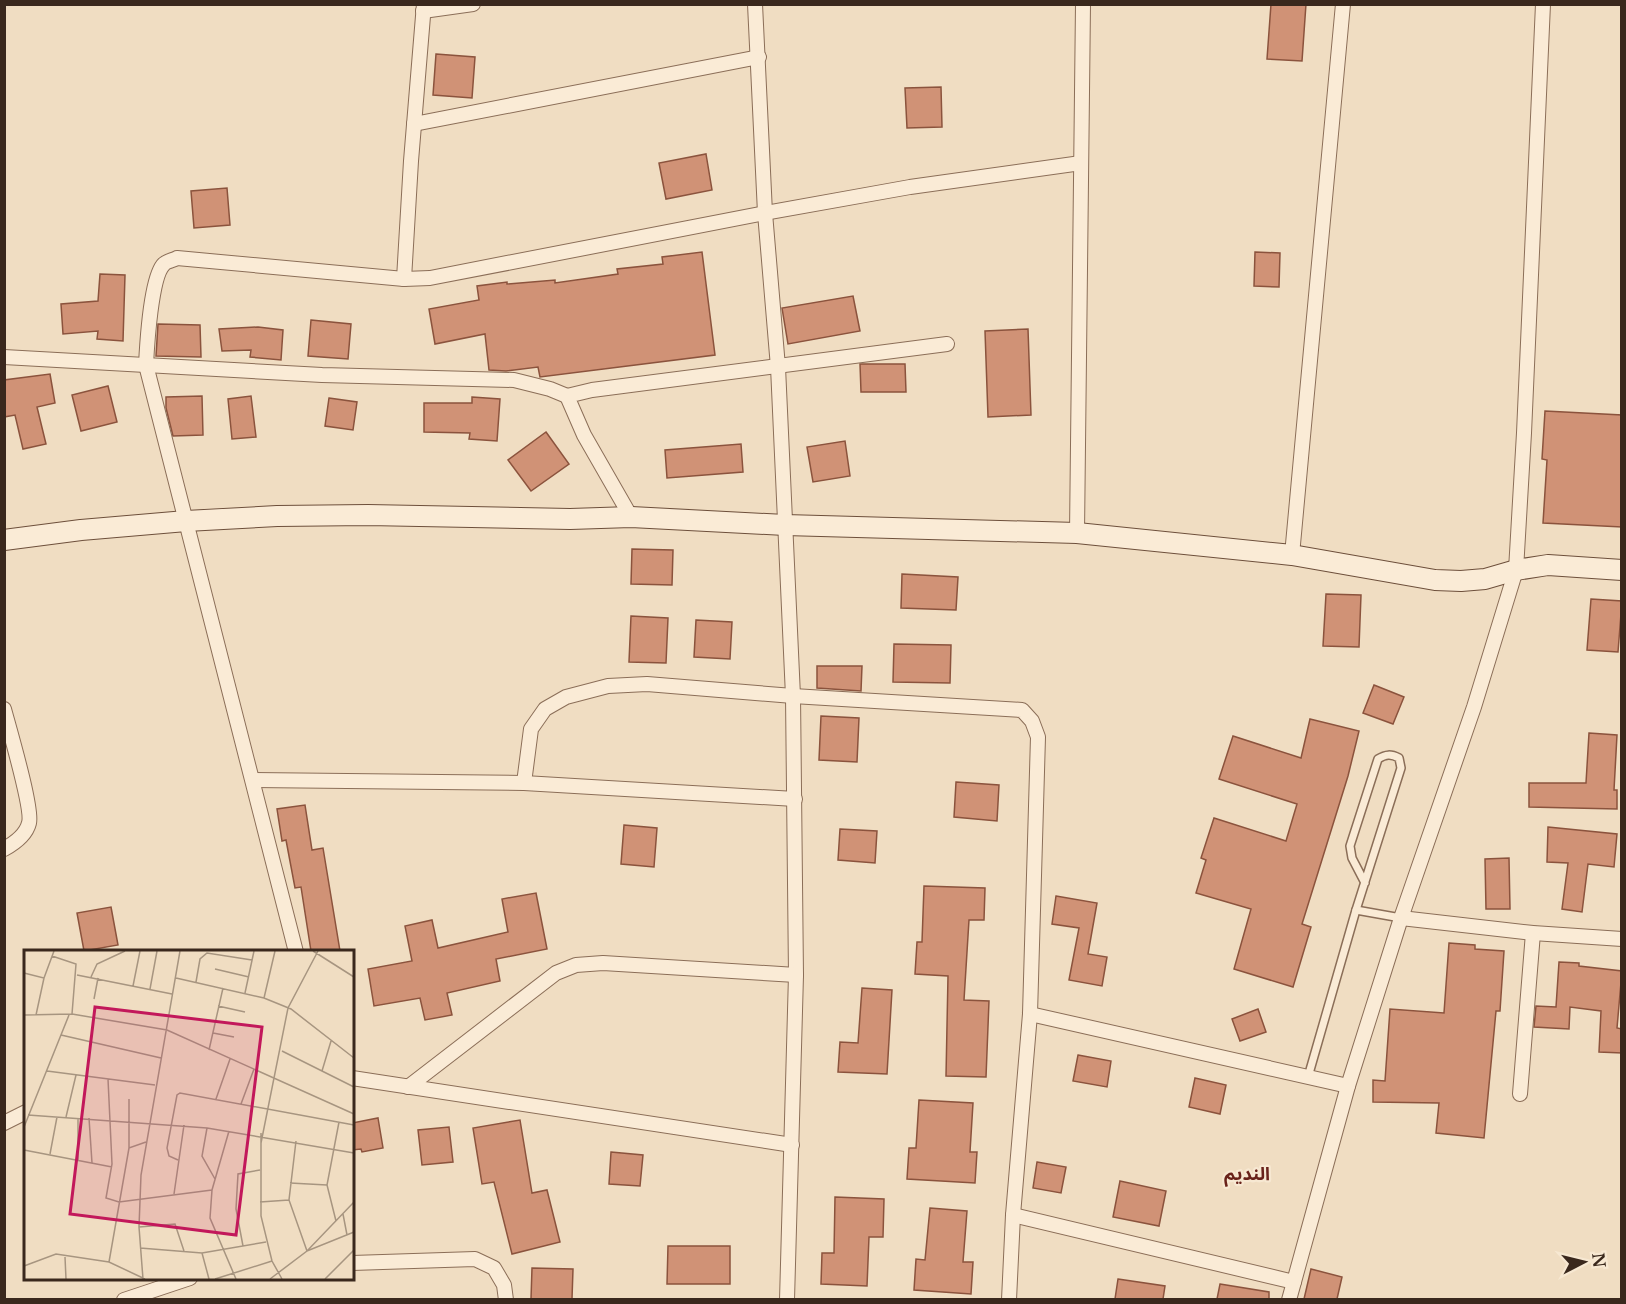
<svg xmlns="http://www.w3.org/2000/svg" width="1626" height="1304" viewBox="0 0 1626 1304" font-family="'Libre Baskerville','Noto Sans Arabic',serif">
  <style>
    .building { fill: #d09276; stroke: #8b533d; stroke-width: 1.5 }
    .lines { fill: none; stroke-linecap: round; stroke-linejoin: round }
    .lane-casing { stroke: #8b6e58; stroke-width: 10 }
    .street-casing { stroke: #8b6e58; stroke-width: 16 }
    .secondary-casing { stroke: #6d4f3b; stroke-width: 22 }
    .lane { stroke: #faebd6; stroke-width: 7 }
    .street { stroke: #faebd6; stroke-width: 14 }
    .secondary { stroke: #faebd6; stroke-width: 20 }
    .labels { text-anchor: middle; dominant-baseline: central; stroke-width: 4.5; stroke-linejoin: round; paint-order: stroke }
    .neighbourhood-label { font-size: 18px; font-weight: bold; fill: #69221a; stroke: #f7e8d2 }
    .inset-road { fill: none; stroke: #a79580; stroke-width: 1.5 }
    .view { fill: #c2185b; fill-opacity: 0.15; stroke: #c2185b; stroke-width: 3 }
    .inset-edge { fill: none; stroke: #3a281d; stroke-width: 3 }
  </style>
  <rect width="100%" height="100%" fill="#f0ddc2"/>
  <!-- building -->
  <g class="building">
    <path d="M1271 4H1306L1302 61 1267 59Z"/>
    <path d="M436 54 475 57 472 98 433 95Z"/>
    <path d="M941 87 942 127 907 128 905 88Z"/>
    <path d="M706 154 712 190 666 199 659 163Z"/>
    <path d="M227 188 230 225 194 228 191 191Z"/>
    <path d="M702 252 715 355 540 377 538 367 506 371 489 370 485 334 435 344 429 309 479 300 477 286 507 282V284L555 280V283L618 274 617 269 663 264 662 257Z"/>
    <path d="M1255 252 1280 253 1279 287 1254 286Z"/>
    <path d="M100 274 125 275 123 341 97 339 98 331 63 334 61 304 98 301Z"/>
    <path d="M853 296 860 331 788 344 782 308Z"/>
    <path d="M311 320 351 324 348 359 308 356Z"/>
    <path d="M158 324 200 325 201 357 156 356Z"/>
    <path d="M258 327 283 330 281 360 250 357 251 350 222 351 219 329Z"/>
    <path d="M1028 329 1031 415 988 417 985 331Z"/>
    <path d="M860 364H905L906 392H861Z"/>
    <path d="M50 374 55 403 37 407 46 444 23 449 15 415 4 417V380Z"/>
    <path d="M108 386 117 422 81 431 72 395Z"/>
    <path d="M202 396 203 435 173 436 166 408V397Z"/>
    <path d="M251 396 256 437 232 439 228 399Z"/>
    <path d="M472 397 500 399 497 441 469 439 470 433 424 432V403H472Z"/>
    <path d="M329 398 357 402 353 430 325 426Z"/>
    <path d="M1545 411 1622 415V527L1543 523 1547 460 1542 459Z"/>
    <path d="M546 432 569 464 531 491 508 460Z"/>
    <path d="M845 441 850 476 813 482 807 447Z"/>
    <path d="M741 444 743 472 667 478 665 450Z"/>
    <path d="M632 549 673 550 672 585 631 584Z"/>
    <path d="M902 574 958 577 956 610 901 608Z"/>
    <path d="M1326 594 1361 595 1359 647 1323 646Z"/>
    <path d="M1591 599 1622 601 1618 652 1587 650Z"/>
    <path d="M631 616 668 618 666 663 629 662Z"/>
    <path d="M696 620 732 622 730 659 694 657Z"/>
    <path d="M894 644 951 645 950 683 893 682Z"/>
    <path d="M817 666H862L861 691 817 688Z"/>
    <path d="M1374 685 1404 697 1393 724 1363 713Z"/>
    <path d="M821 716 859 718 857 762 819 760Z"/>
    <path d="M1310 719 1359 731 1348 776 1302 924 1311 927 1293 987 1234 969 1251 909 1196 893 1206 860 1201 858 1214 818 1286 841 1297 804 1219 779 1233 736 1301 758Z"/>
    <path d="M1589 733 1617 735 1614 790H1617V809L1529 807V783H1586Z"/>
    <path d="M956 782 999 785 997 821 954 817Z"/>
    <path d="M305 805 312 850 323 848 340 951H311L301 887 295 888 286 840 282 841 277 809Z"/>
    <path d="M624 825 657 828 654 867 621 864Z"/>
    <path d="M1548 827 1617 834 1614 867 1588 864 1582 912 1562 909 1568 863 1547 862Z"/>
    <path d="M840 829 877 831 875 863 838 860Z"/>
    <path d="M1509 858 1510 909H1486L1485 859Z"/>
    <path d="M924 886 985 888 984 920H969L964 1000 989 1001 986 1077 946 1076 948 976 915 974 917 942H922Z"/>
    <path d="M536 893 547 949 496 959 500 981 447 993 452 1015 425 1020 420 998 374 1006 368 969 412 961 405 926 432 920 438 948 508 932 502 899Z"/>
    <path d="M1056 896 1097 903 1088 954 1107 957 1102 986 1069 980 1079 928 1052 924Z"/>
    <path d="M111 907 118 945 84 951 77 913Z"/>
    <path d="M1449 943 1475 945V949L1504 951 1500 1011H1496L1484 1138 1436 1133 1439 1103 1373 1102V1080L1385 1081 1390 1009 1444 1013Z"/>
    <path d="M1559 962 1579 963V966L1622 971 1617 1028 1622 1029V1053L1599 1052 1601 1011 1570 1007 1569 1029 1534 1027 1536 1006 1556 1007Z"/>
    <path d="M862 988 892 990 887 1074 838 1072 840 1042 858 1043Z"/>
    <path d="M1258 1009 1266 1032 1240 1041 1232 1019Z"/>
    <path d="M1078 1055 1111 1061 1107 1087 1073 1081Z"/>
    <path d="M1195 1078 1226 1085 1220 1114 1189 1107Z"/>
    <path d="M919 1100 973 1103 970 1152H977L975 1183 907 1179 909 1148H916Z"/>
    <path d="M378 1118 383 1148 362 1152 361 1149 352 1150V1123Z"/>
    <path d="M520 1120 532 1193 547 1190 560 1242 512 1254 494 1182 482 1184 473 1128Z"/>
    <path d="M449 1127 453 1162 422 1165 418 1130Z"/>
    <path d="M611 1152 643 1155 640 1186 609 1184Z"/>
    <path d="M1037 1162 1066 1167 1061 1193 1033 1188Z"/>
    <path d="M1120 1181 1166 1191 1159 1226 1113 1217Z"/>
    <path d="M835 1197 884 1199 883 1237H869L867 1286 821 1284 822 1253H834Z"/>
    <path d="M930 1208 967 1211 963 1262H973L971 1294 914 1290 916 1259 925 1260Z"/>
    <path d="M668 1246H730V1284H667Z"/>
    <path d="M532 1268 573 1269 572 1299H531Z"/>
    <path d="M1311 1269 1342 1277 1337 1299H1304Z"/>
    <path d="M1118 1279 1165 1286 1163 1299H1115Z"/>
    <path d="M1220 1284 1269 1292V1299H1217Z"/>
  </g>
  <g class="lines">
    <!-- lane casing -->
    <g class="lane-casing">
      <g id="lane">
        <path d="M1356 910 1401 918"/>
        <path d="M1308 1077 1356 910 1401 768 1399 758C1391 754 1386 754 1378 759L1350 846 1352 858 1365 883"/>
      </g>
    </g>
    <!-- street casing -->
    <g class="street-casing">
      <g id="street">
        <path d="M755 4 765 213 778 367 793 696 796 975 787 1300"/>
        <path d="M423 11 473 4"/>
        <path d="M414 124 759 57"/>
        <path d="M404 279 411 161 424 4"/>
        <path d="M4 357 322 375 514 380 550 389 567 396"/>
        <path d="M631 517 584 435 567 396 592 390 947 344"/>
        <path d="M1077 533 1083 4"/>
        <path d="M1292 555 1343 4"/>
        <path d="M4 709C9 728 33 809 29 823 26 835 15 843 4 849"/>
        <path d="M253 780 524 783 795 799"/>
        <path d="M524 783 531 729 545 709 566 697 608 686 647 684 793 696 1022 710 1032 721 1038 737 1030 1014 1013 1215 1009 1300"/>
        <path d="M1401 918 1533 933 1622 939"/>
        <path d="M296 952 146 365C147 345 151 276 164 264 167 261 174 260 177 258L404 279 430 278 765 213 910 187 1081 163"/>
        <path d="M1030 1014 1348 1086"/>
        <path d="M352 1078 792 1145"/>
        <path d="M408 1087 556 973 576 965 603 963 796 975"/>
        <path d="M1520 1094 1533 933"/>
        <path d="M4 1123 26 1112"/>
        <path d="M1013 1215 1294 1282"/>
        <path d="M352 1263 475 1259 494 1268 504 1285 506 1300"/>
        <path d="M124 1300 190 1278"/>
        <path d="M1289 1300 1348 1086 1401 918 1474 707 1516 570 1524 433 1543 4"/>
      </g>
    </g>
    <!-- secondary casing -->
    <g class="secondary-casing">
      <path id="secondary" d="M4 540 81 530 186 521 277 516 368 515 570 519 631 517 785 525 1077 533 1292 555 1435 580 1461 581 1485 579 1516 570 1548 565 1622 570"/>
    </g>
    <!-- lane -->
    <use href="#lane" class="lane"/>
    <!-- street -->
    <use href="#street" class="street"/>
    <!-- secondary -->
    <use href="#secondary" class="secondary"/>
  </g>
  <g class="labels">
    <!-- neighbourhood labels -->
    <g class="neighbourhood-label">
      <text x="1247" y="1174">النديم</text>
    </g>
  </g>
  <!-- overview -->
  <g transform="translate(24 950)">
    <rect width="330" height="330" fill="#f0ddc2"/>
    <path class="inset-road" d="M289 1 330 27M28 6 52 14 48 64M191 19 225 27M0 23 20 28 12 65M53 25 148 44M67 27 73 14 101 1M20 28 30 1M152 28 240 48 267 59 330 108M172 32 176 9 183 3 228 10M109 36 116 1M126 39 133 1M221 43 230 1M240 48 251 1M70 49 74 28M194 56 221 62M0 65 48 64 143 80 330 164M189 83 210 87M37 85 137 108M185 100 199 38M258 101 330 137M23 121 131 135M298 121 307 91M84 129 88 214 82 248 95 252 188 240M105 149V198L122 192M192 149 206 109M217 154 230 119M4 165 183 178 330 203M42 167 52 125M54 168V211M65 168 68 213M0 177 45 65M183 178 178 206 191 229M205 181 188 240 186 268 212 329M237 183V266L248 311 258 329M272 191 265 250 283 301 330 282M237 193 264 58 294 1M0 200 88 217M26 204 33 167M154 210 145 206 143 198 153 145 156 143 330 175M266 233 303 235M150 244 160 175M236 252 265 250M319 264 323 285M312 271 303 235 315 172M115 277 151 274 160 301M219 296 212 259 214 224 236 220M116 298 178 303 242 292M178 303 185 329M41 307 42 329M85 312 105 198M0 316 32 304 85 312 121 329M119 329 115 277 117 225 156 1M191 329 248 311M246 329 283 301 330 252M301 329 330 300"/>
    <path class="view" d="M71 57 238 77 212 285 46 264Z"/>
    <rect width="330" height="330" class="inset-edge"/>
  </g>
  <!-- border -->
  <rect width="1626" height="1304" fill="none" stroke="#3a281d" stroke-width="12"/>
  <!-- north arrow -->
  <g transform="translate(1584 1262) rotate(83)" stroke="#f7e8d2" stroke-width="4.5" paint-order="stroke">
  <path d="M0-4.5L10 22L0 15L-10 22Z" fill="#3a281d"/>
  <text y="-9" font-size="16" font-weight="bold" text-anchor="middle" fill="#3a281d">N</text>
  </g>
</svg>
